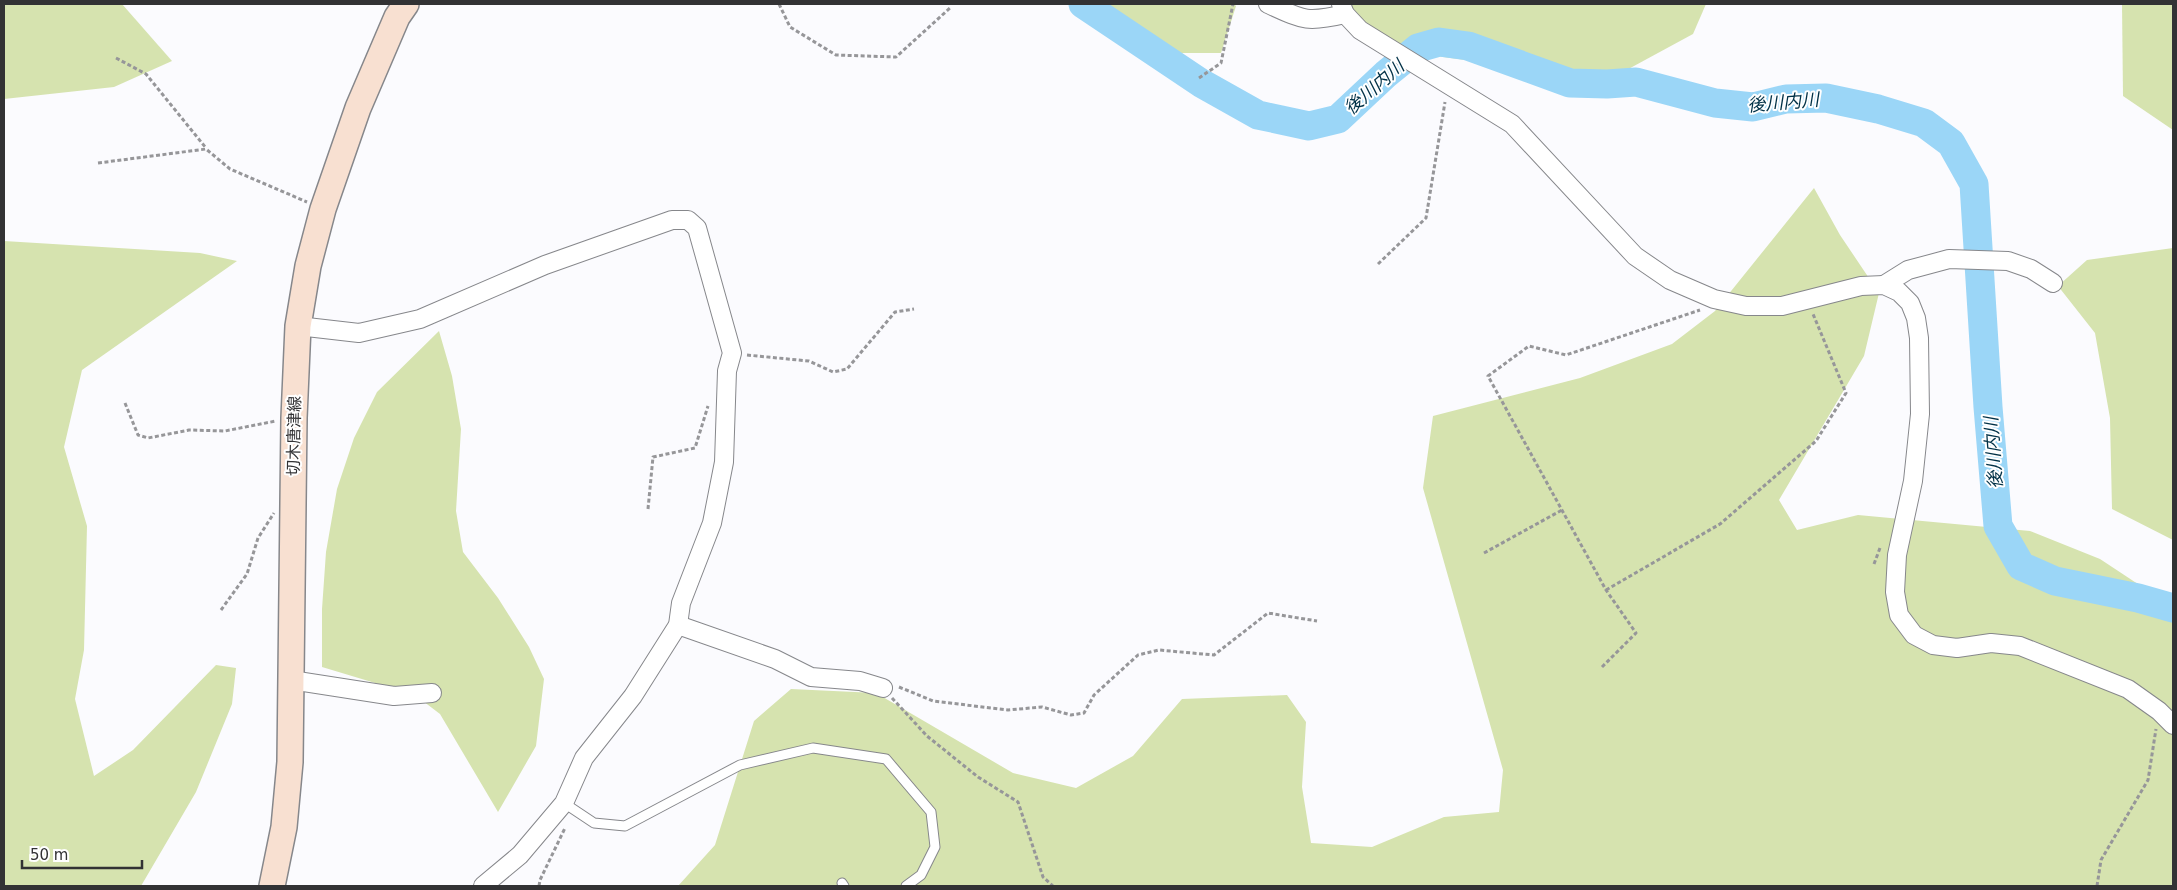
<svg xmlns="http://www.w3.org/2000/svg" width="2177" height="890" viewBox="0 0 2177 890" font-family="'DejaVu Sans','Noto Sans JP',sans-serif">
  <style>
    .green { fill: #d6e3af }
    .lines { fill: none; stroke-linecap: round; stroke-linejoin: round }
    .river { stroke: #9bd6f7; stroke-width: 29 }
    .lane-casing { stroke: #86878b; stroke-width: 11 }
    .street-casing { stroke: #86878b; stroke-width: 20 }
    .secondary-casing { stroke: #86878b; stroke-width: 28 }
    .path { stroke: #969699; stroke-width: 3; stroke-dasharray: 4 2.5; stroke-linecap: butt }
    .lane { stroke: #fff; stroke-width: 9 }
    .street { stroke: #fff; stroke-width: 18 }
    .secondary { stroke: #f8e0d1; stroke-width: 25 }
    .labels { text-anchor: middle; dominant-baseline: central; stroke-width: 4; stroke-linejoin: round; paint-order: stroke }
    .street-label { font-size: 16px; fill: #323234; stroke: #fff }
    .water-label { font-size: 18px; font-style: italic; fill: #003147; stroke: #fff }
  </style>
  <rect width="100%" height="100%" fill="#fbfbfe"/>
  <!-- green -->
  <g class="green">
    <path d="M4 4H122L172 61 114 87 4 99Z"/>
    <path d="M1105 4H1234L1236 6 1221 53H1178Z"/>
    <path d="M1342 4H1706L1693 34 1610 79 1375 48Z"/>
    <path d="M2122 4H2173V130L2123 96Z"/>
    <path d="M1814 188 1840 235 1879 293 1864 356 1779 500 1797 530 1858 515 2030 531 2100 559 2150 592 2173 603V886H678L715 845 754 721 791 689 876 693 1013 773 1076 788 1133 756 1182 699 1287 695 1306 722 1302 787 1311 843 1372 847 1444 817 1499 812 1503 770 1423 488 1433 416 1580 378 1672 344 1715 311Z"/>
    <path d="M4 241 200 253 237 261 82 370 64 447 87 526 84 650 75 699 94 776 133 750 216 665 236 668 232 704 196 792 141 886H4Z"/>
    <path d="M2173 248V540L2112 509 2110 418 2095 333 2058 286 2087 260Z"/>
    <path d="M439 331 452 376 461 429 456 511 463 552 498 598 529 647 544 679 536 746 498 812 440 714 415 695 322 667V609L326 552 337 489 354 438 377 392Z"/>
  </g>
  <g class="lines">
    <!-- river -->
    <path class="river" d="M1083 4 1201 83 1258 115 1309 126 1338 119 1386 74 1418 48 1439 42 1468 46 1570 83 1607 84 1636 82 1715 103 1753 107 1786 99 1826 98 1878 109 1924 123 1951 143 1974 184 1988 407 1998 526 2021 566 2055 581 2138 598 2173 608"/>
    <!-- lane casing -->
    <g class="lane-casing">
      <g id="lane">
        <path d="M564 803 594 823 625 826 740 765 813 748 886 759 931 812 935 847 921 875 906 886"/>
        <path d="M842 883 844 886"/>
      </g>
    </g>
    <!-- street casing -->
    <g class="street-casing">
      <g id="street">
        <path d="M1268 4C1303 20 1307 23 1345 14"/>
        <path d="M1341 4 1345 14 1360 30 1512 124 1635 256 1670 280 1714 299 1746 306H1782L1861 286 1884 285 1899 292 1910 303 1916 318 1919 338 1920 414 1913 481 1897 555 1895 592 1899 615 1914 635 1933 645 1957 648 1991 643 2020 646 2128 689 2159 711 2173 725"/>
        <path d="M1884 285 1908 270 1949 259 2008 261 2031 269 2053 283"/>
        <path d="M298 326 359 333 420 319 545 265 672 220H688L697 228 732 353 727 371 724 462 712 523 681 603 678 625 633 696 584 758 564 803 520 855 483 886"/>
        <path d="M678 625 775 659 811 677 860 681 883 688"/>
        <path d="M291 680 394 696 432 693"/>
      </g>
    </g>
    <!-- secondary casing -->
    <g class="secondary-casing">
      <path id="secondary" d="M272 886 284 827 290 762 294 418 298 326 308 266 323 209 358 108 397 17 406 4"/>
    </g>
    <!-- path -->
    <g class="path">
      <path d="M779 4 790 27 836 55 896 57 950 8"/>
      <path d="M116 58 146 74 206 148"/>
      <path d="M1199 78 1221 63 1233 4"/>
      <path d="M98 163 206 149 230 169 307 202"/>
      <path d="M1378 264 1426 218 1445 102"/>
      <path d="M747 355 809 361 833 372 847 369 895 312 914 309"/>
      <path d="M125 403 138 435 148 438 189 430 225 431 276 421"/>
      <path d="M648 509 653 457 695 448 708 406"/>
      <path d="M1484 553 1562 510"/>
      <path d="M1874 564 1880 548"/>
      <path d="M1606 590 1720 524 1816 441 1846 393 1813 314"/>
      <path d="M221 610 247 574 258 538 274 513"/>
      <path d="M1602 667 1636 633 1606 590 1488 376 1529 346 1566 355 1700 310"/>
      <path d="M899 687 933 701 1008 710 1042 707 1071 715 1084 713 1094 695 1138 655 1159 650 1214 655 1268 613 1317 621"/>
      <path d="M892 698 927 736 978 777 1018 802 1043 877 1053 886"/>
      <path d="M539 886 540 880 565 828"/>
      <path d="M2097 886 2101 860 2148 780 2156 729"/>
    </g>
    <!-- lane -->
    <use href="#lane" class="lane"/>
    <!-- street -->
    <use href="#street" class="street"/>
    <!-- secondary -->
    <use href="#secondary" class="secondary"/>
  </g>
  <g class="labels">
    <!-- street labels -->
    <g class="street-label">
      <text transform="translate(294 436) rotate(-89)">切木唐津線</text>
    </g>
    <!-- water labels -->
    <g class="water-label">
      <text transform="translate(1374 87) rotate(-41)">後川内川</text>
      <text transform="translate(1783 102) rotate(-5)">後川内川</text>
      <text transform="translate(1993 453) rotate(-94)">後川内川</text>
    </g>
  </g>
  <!-- border -->
  <rect width="2177" height="890" fill="none" stroke="#323234" stroke-width="10"/>
  <!-- scale -->
  <path d="M22 860v8h120v-8" fill="none" stroke="#323234" stroke-width="2.5"/>
  <text x="30" y="860" font-size="15" fill="#323234" stroke="#ffffff" stroke-width="4" paint-order="stroke">50 m</text>
</svg>
